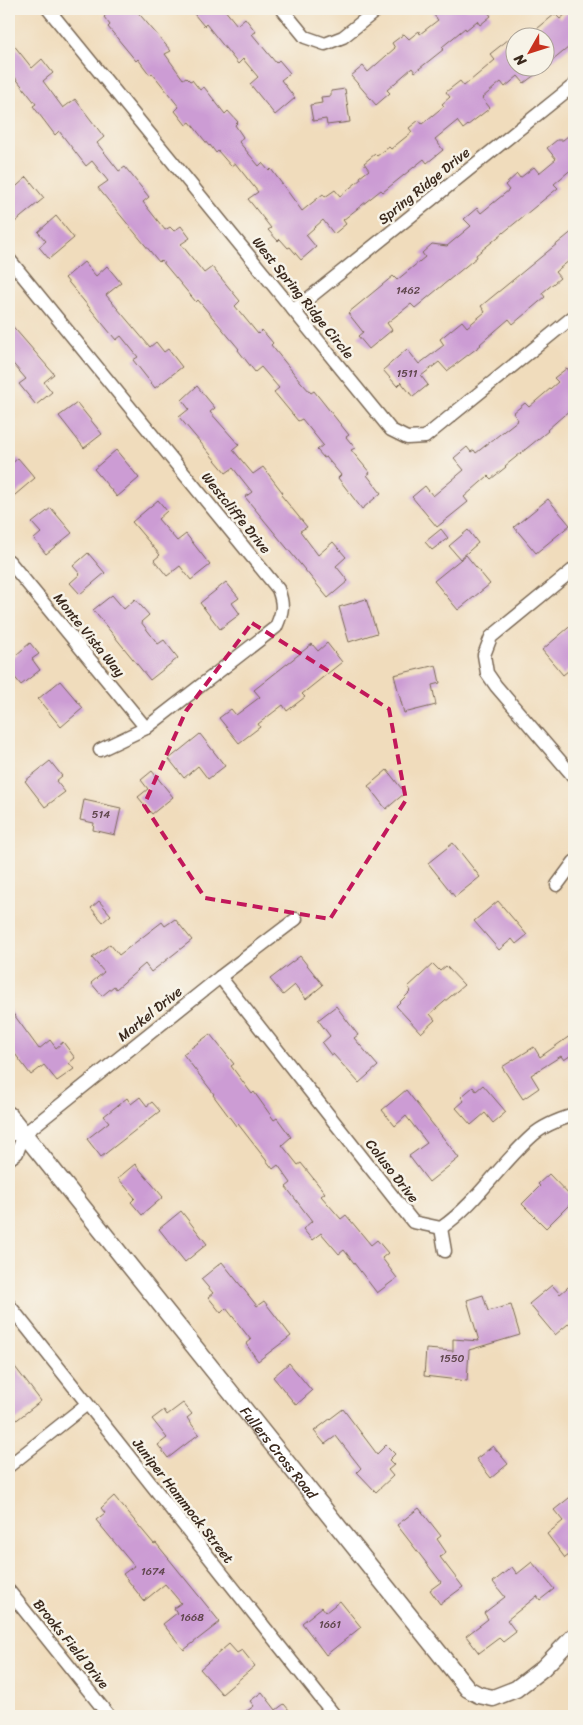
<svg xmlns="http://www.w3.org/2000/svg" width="583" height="1725" viewBox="0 0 583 1725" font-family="Sriracha,sans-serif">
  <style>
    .building { fill: #cc9cd4 }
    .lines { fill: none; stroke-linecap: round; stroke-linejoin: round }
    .minor-casing { stroke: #7a6855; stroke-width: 15 }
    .tertiary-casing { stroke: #7a6855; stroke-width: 19 }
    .minor { stroke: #fff; stroke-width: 12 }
    .tertiary { stroke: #fff; stroke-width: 16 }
    .marked { fill: none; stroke: #c2185b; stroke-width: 4; stroke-dasharray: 10 6; stroke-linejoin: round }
    .labels { text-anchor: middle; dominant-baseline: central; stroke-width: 5; stroke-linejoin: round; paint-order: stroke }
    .number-label { font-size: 11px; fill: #5f464c }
    .street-label { font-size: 14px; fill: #3b2a1e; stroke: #f7f3e8 }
  </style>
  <rect width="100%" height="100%" fill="#f7f3e8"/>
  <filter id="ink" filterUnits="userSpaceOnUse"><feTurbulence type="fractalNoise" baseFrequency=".02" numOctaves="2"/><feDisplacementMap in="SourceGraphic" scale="10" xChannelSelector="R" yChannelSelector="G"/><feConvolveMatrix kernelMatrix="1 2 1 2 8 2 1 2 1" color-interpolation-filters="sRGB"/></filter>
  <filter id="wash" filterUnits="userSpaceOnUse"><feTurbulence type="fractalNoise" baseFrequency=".0096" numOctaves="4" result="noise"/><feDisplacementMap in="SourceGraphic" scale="20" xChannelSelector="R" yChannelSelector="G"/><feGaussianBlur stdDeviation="1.12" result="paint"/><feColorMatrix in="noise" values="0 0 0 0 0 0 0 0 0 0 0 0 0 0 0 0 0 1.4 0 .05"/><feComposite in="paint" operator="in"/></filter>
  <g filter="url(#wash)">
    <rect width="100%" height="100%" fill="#f0dcbc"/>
    <g id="blocks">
      <!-- building -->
      <g class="building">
        <path d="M102 9H135L171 51 165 54 183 79 186 77 190 81 192 80 200 90 204 87 225 114 228 111 238 122 235 125 243 137 239 142 259 166 262 163 269 171 271 169 302 211 323 194 325 197 335 190 340 196 361 179 360 177 369 170 364 163 375 154 377 156 389 147 391 149 412 132 409 128 419 120 422 124 444 106 442 104 450 97 446 92 460 81 464 86 495 60 490 54 509 39 516 47V68H544L524 83 518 76 505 87 501 82 482 98 490 108 463 129 457 121 435 139 443 150 427 163 424 159 383 192 381 190 343 220 346 224 334 234 323 220 306 235 316 247 301 260 290 247 288 248 280 239 278 241 268 230 271 228 248 199 258 192 235 163 231 166 218 151 216 153 210 145 209 146 190 122 186 125 175 111 179 107 157 79 152 73 150 75 138 59 136 61 108 27 110 25 104 17 107 14Z"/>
        <path d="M190 9H224L237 25 245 18 256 32 252 34 276 63 279 60 290 73 281 80 295 98 275 115 250 84 258 77 243 59 238 64 206 24 204 26Z"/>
        <path d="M439 9H492L488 12 491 16 480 25 477 21 466 30 465 28 442 47 444 49 415 72 412 68 387 90 390 93 376 105 351 76 363 66 368 72 395 48 392 43 404 34 409 39 419 31 420 34 438 20 433 14Z"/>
        <path d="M572 9H574V43L546 66V38H526L555 14 560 19Z"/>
        <path d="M9 39 32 68 42 59 53 73 43 81 63 108 75 99 104 137 97 143 119 171 125 167 149 197 143 202 165 230 170 227 174 231 181 226 190 238 181 244 204 273 212 267 240 301 235 306 258 334 262 330 273 343 271 345 301 382 311 393 314 391 349 435 346 437 355 448 351 450 370 473 367 475 381 493 362 509 338 478 341 475 326 457 324 458 317 450 323 445 302 419 298 421 274 392 279 388 261 367 255 372 238 350 239 349 198 300 196 302 161 260 159 262 98 188 108 181 92 161 86 166 59 131 55 135 33 106 36 104 14 76 9 80Z"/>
        <path d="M345 89 350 122 327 125 326 119 313 121 310 105 322 103 321 97 331 96V91Z"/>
        <path d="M574 131V167L554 184 558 188 476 255 477 257 415 308 411 304 387 323 392 330 369 349 358 336 363 332 348 313 393 276 397 280 425 257 422 253 432 244 447 246 471 226 464 219 477 208 481 213 509 190 505 185 517 174 520 178 534 167 539 173 556 159 547 148 557 140H563Z"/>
        <path d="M27 177 44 198 15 222 9 215V193Z"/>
        <path d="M56 216 74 238 49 259 39 247 46 241 38 232Z"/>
        <path d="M574 230V257L555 272 560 278 542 293 545 297 513 324 509 319 480 344 481 345 447 371 439 362 421 376 428 385 413 397 401 382 397 386 383 370 407 349 419 364 444 345 440 339 462 321 467 327 485 312 481 306Z"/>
        <path d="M84 262 96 276 107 266 121 283 106 295 150 347 156 342 164 352 168 349 182 367 155 388 133 360 138 357 121 336 116 340 65 278Z"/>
        <path d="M9 322 54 374 44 382 52 392 36 405 19 384 26 379 9 359Z"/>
        <path d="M567 368 574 378V401L569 405 572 408 547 430 548 431 505 466 506 467 491 479 488 476 464 497 468 502 437 527 412 497 425 486 433 496 464 470 454 458 467 447 471 452 474 450 476 453 518 420 513 413 525 403 529 407 558 382 554 378Z"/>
        <path d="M197 386 215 408 210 412 239 445 233 450 253 474 263 467 283 493 281 495 307 527 300 531 318 555 333 542 346 557 336 566 348 581 328 598 245 497 252 492 233 468 226 473 179 417 189 409 182 400Z"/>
        <path d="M77 403 102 434 84 448 59 416Z"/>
        <path d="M116 450 139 478 117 497 94 469Z"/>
        <path d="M18 458 35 478 9 500V466Z"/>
        <path d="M548 499 570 525 536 553 514 527Z"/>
        <path d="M158 500 167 511 158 519 177 541 186 534 210 565 191 580 180 566 167 576 154 560 160 555 132 522Z"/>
        <path d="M51 508 72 533 46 554 34 539 41 533 32 523Z"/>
        <path d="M441 529 448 538 432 550 425 542Z"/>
        <path d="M468 530 478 543 460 559 449 546Z"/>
        <path d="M88 553 105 573 80 594 70 583 80 574 73 566Z"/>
        <path d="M466 555 490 584 458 610 434 581Z"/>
        <path d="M226 582 239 598 232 603 240 614 220 629 200 603Z"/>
        <path d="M112 595 124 609 135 599 149 615 141 622 158 644 164 640 178 658 150 680 93 610Z"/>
        <path d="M366 599 377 633 349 642 339 607Z"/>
        <path d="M574 623V666L563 675 542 650Z"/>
        <path d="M30 643 39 654 32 659 40 670 21 685 9 670V661Z"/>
        <path d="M327 643 342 662 302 694 305 697 287 711 283 705 258 724 260 727 239 743 219 718 231 709 236 715 260 697 254 690 312 644 318 651Z"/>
        <path d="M436 665 440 683 432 685 436 705 404 713 394 675Z"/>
        <path d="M60 681 83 708 61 727 38 699Z"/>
        <path d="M200 734 225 766 208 779 198 766 184 778 169 759Z"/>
        <path d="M50 761 62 776 56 781 65 792 45 807 25 781Z"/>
        <path d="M387 770 405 793 386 809 368 786Z"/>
        <path d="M152 771 173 797 152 814 138 797 148 789 141 780Z"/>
        <path d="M84 800 121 808 115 835 93 830 94 823 80 820Z"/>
        <path d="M453 843 480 877 455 897 428 863Z"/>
        <path d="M99 901 111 915 103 922 91 908Z"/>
        <path d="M498 901 527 935 516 944 512 939 499 950 474 921Z"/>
        <path d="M175 919 192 940 151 972 145 964 116 989 114 986 102 996 91 983 104 972 92 958 110 944 119 955 162 922 165 926Z"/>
        <path d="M300 956 323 985 306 999 295 985 283 995 270 979Z"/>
        <path d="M433 964 440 971 446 966 464 985 430 1014 435 1020 421 1033 396 1006 411 991 408 987Z"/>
        <path d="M336 1006 358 1035 354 1038 378 1066 359 1083 333 1054 331 1055 322 1043 330 1036 318 1020Z"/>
        <path d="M9 1008 39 1049 50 1040 56 1048 63 1042 75 1058 69 1063 74 1069 57 1081 44 1065 31 1075 9 1046Z"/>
        <path d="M574 1033V1053L564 1060 561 1056 531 1075 539 1088 523 1099 502 1067 534 1047 540 1057Z"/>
        <path d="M210 1034 234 1064 231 1066 252 1094 254 1092 274 1120 277 1118 291 1137 282 1145 298 1165 301 1163 325 1193 321 1196 341 1219 346 1215 371 1245 377 1240 388 1253 382 1258 397 1278 377 1293 344 1250 339 1254 321 1233 312 1240 303 1229 312 1221 286 1187 291 1183 278 1165 273 1169 238 1124 236 1126 213 1095 214 1094 183 1054Z"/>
        <path d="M483 1085 506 1112 493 1123 485 1113 471 1125 456 1108 464 1101 461 1097 473 1087 476 1091Z"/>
        <path d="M406 1090 459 1158 429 1182 409 1156 427 1143 406 1116 395 1126 382 1110Z"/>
        <path d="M140 1097 147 1106 152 1102 160 1111 101 1157 87 1139 109 1122 104 1116 127 1098 131 1104Z"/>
        <path d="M135 1164 163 1197 142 1215 131 1202 135 1198 118 1178Z"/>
        <path d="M549 1174 574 1200 546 1228 522 1204 540 1186 538 1184Z"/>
        <path d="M181 1211 207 1244 185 1262 159 1229Z"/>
        <path d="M222 1262 257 1306 264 1301 291 1336 258 1361 246 1344 251 1340 226 1308 221 1313 208 1297 213 1293 201 1279Z"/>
        <path d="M574 1282V1319L555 1335 529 1304 552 1285 560 1294Z"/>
        <path d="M483 1295 488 1311 511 1305 520 1335 469 1350 467 1381 424 1376 426 1349 453 1351V1339L479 1341 467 1300Z"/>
        <path d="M9 1359 41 1401 9 1426Z"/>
        <path d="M289 1363 312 1391 296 1405 273 1377Z"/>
        <path d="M183 1403 192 1414 187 1418 199 1434 168 1458 158 1445 167 1438 152 1419 164 1410 167 1415Z"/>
        <path d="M343 1409 377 1454 386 1445 395 1454 389 1460 394 1465 388 1470 393 1476 376 1492 357 1472 361 1468 336 1436 325 1444 314 1431Z"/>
        <path d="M493 1446 508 1464 491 1478 476 1459Z"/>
        <path d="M574 1494V1551L565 1558 547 1534 563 1521 554 1510Z"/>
        <path d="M114 1496 154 1544 156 1543 220 1622 184 1650 163 1624 177 1613 174 1608 181 1603 165 1584 144 1601 123 1574 134 1566 96 1520 105 1513 101 1508Z"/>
        <path d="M419 1508 441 1536 437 1539 446 1552 440 1557 463 1587 440 1604 430 1590 441 1582 397 1525Z"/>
        <path d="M532 1562 554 1589 540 1600 537 1596 507 1620 516 1632 503 1642 499 1638 479 1653 466 1636 488 1619 484 1613 505 1597 493 1582 512 1567 517 1574Z"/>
        <path d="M340 1601 361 1627 326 1655 302 1623 322 1607 326 1612Z"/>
        <path d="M229 1644 237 1653 242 1650 255 1666 222 1694 200 1669Z"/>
        <path d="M262 1692 276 1710 284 1704 294 1716H240L254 1706 250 1701Z"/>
      </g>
    </g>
  </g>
  <g filter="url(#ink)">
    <use href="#blocks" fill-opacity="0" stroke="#7a6855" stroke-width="1"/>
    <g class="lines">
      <!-- minor casing -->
      <g class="minor-casing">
        <g id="minor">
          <path d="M48 9 391 430 407 438 425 437 574 316"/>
          <path d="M282 9 305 37 325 44 343 37 378 9"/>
          <path d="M9 259 278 589C284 605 283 611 276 627L146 728 100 750"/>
          <path d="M294 310 574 85"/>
          <path d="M9 561 146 728"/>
          <path d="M574 569 491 637 484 655 487 673 496 686 574 777"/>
          <path d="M557 885 574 862"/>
          <path d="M220 977 413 1222 441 1228C477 1203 500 1164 533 1135 543 1126 561 1119 574 1115"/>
          <path d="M9 1134H24"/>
          <path d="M9 1159 17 1153 24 1134 220 977 296 919"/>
          <path d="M441 1228 445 1251"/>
          <path d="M9 1305 335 1716"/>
          <path d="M9 1466 87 1404"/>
          <path d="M9 1591 109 1716"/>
        </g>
      </g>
      <!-- tertiary casing -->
      <g class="tertiary-casing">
        <g id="tertiary">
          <path id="s1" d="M9 1115 468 1689 479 1695 493 1698 516 1689 543 1668 574 1636"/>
        </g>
      </g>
      <!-- minor -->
      <use href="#minor" class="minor"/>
      <!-- tertiary -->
      <use href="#tertiary" class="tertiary"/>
    </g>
  </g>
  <!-- marked area -->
  <path class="marked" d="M252 623 389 709 406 800 330 919 205 898 144 805 186 711Z"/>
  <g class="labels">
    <!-- number labels -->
    <g class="number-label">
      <text x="408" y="290">1462</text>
      <text x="407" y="373">1511</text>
      <text x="101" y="814">514</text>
      <text x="452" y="1358">1550</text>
      <text x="153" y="1571">1674</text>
      <text x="192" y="1617">1668</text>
      <text x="330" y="1624">1661</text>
    </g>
    <!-- street labels -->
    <g class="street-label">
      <text transform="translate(424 186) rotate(-39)">Spring Ridge Drive</text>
      <text transform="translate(303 298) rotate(51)">West Spring Ridge Circle</text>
      <text transform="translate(236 513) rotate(51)">Westcliffe Drive</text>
      <text transform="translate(89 635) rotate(51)">Monte Vista Way</text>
      <text transform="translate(150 1014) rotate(-39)">Markel Drive</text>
      <text transform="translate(392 1171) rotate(52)">Coluso Drive</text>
      <text stroke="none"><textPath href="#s1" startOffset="432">Fullers Cross Road</textPath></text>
      <text transform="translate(183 1501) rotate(52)">Juniper Hammock Street</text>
      <text transform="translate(71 1644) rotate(51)">Brooks Field Drive</text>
    </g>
  </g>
  <!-- margin -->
  <rect width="583" height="1725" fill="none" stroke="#f7f3e8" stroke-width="30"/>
  <!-- north arrow -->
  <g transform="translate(530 52) rotate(231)"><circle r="24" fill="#f7f3e8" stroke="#aca397"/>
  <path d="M0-4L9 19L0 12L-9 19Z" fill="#c8321e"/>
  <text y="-8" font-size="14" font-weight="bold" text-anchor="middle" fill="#3b2a1e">N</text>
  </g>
</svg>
